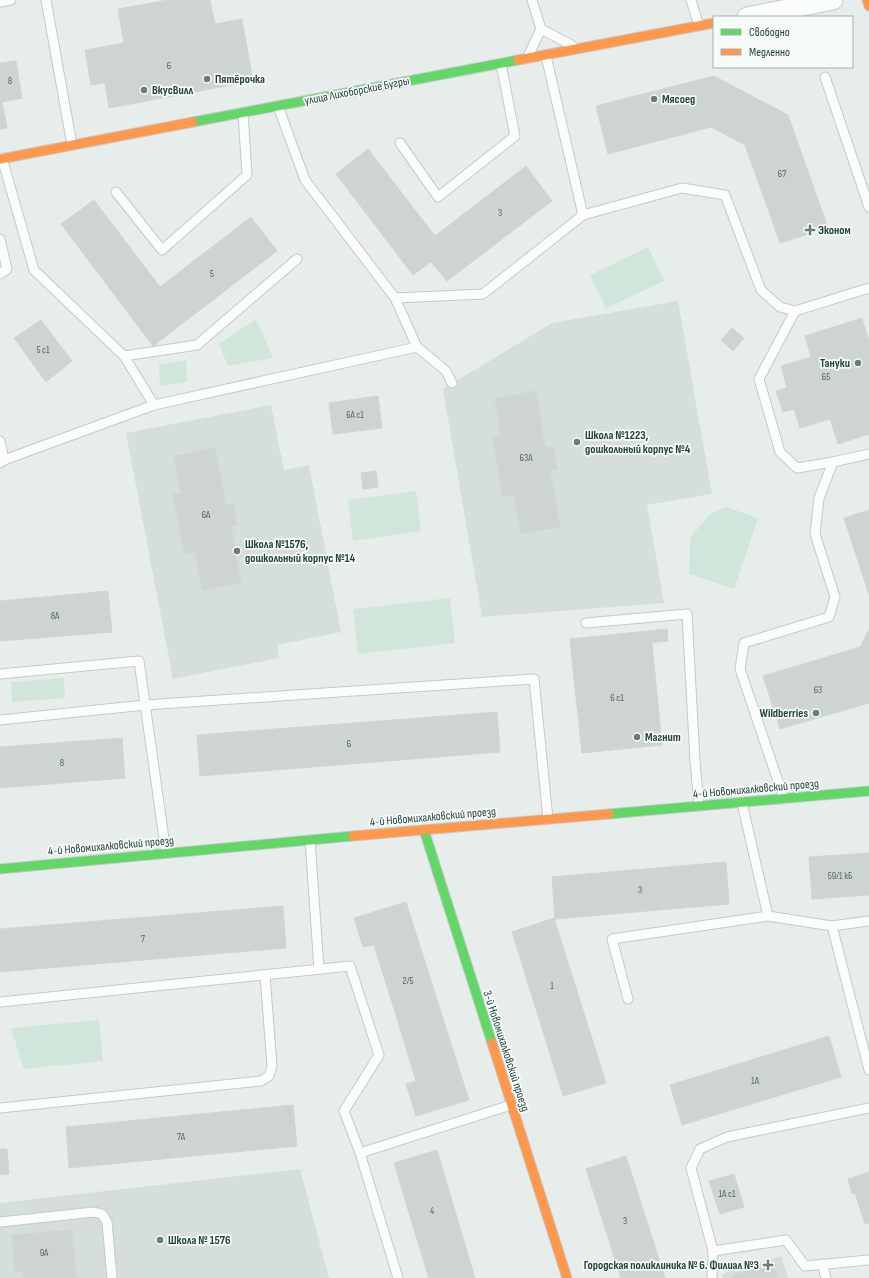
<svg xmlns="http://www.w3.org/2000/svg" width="869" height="1278" viewBox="0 0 869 1278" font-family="'Sofia Sans Condensed',sans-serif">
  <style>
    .built { fill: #d5dedb }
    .green { fill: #d0e6da }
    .building { fill: #ced4d2; stroke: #d0d6d4 }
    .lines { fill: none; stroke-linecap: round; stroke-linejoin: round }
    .lane-casing { stroke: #c4cac8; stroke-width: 11 }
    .street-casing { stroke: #c4cac8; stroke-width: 21 }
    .fast-casing { stroke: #c3cac8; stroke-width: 11 }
    .slow-casing { stroke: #c3cac8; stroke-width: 11 }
    .lane { stroke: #fbfcfc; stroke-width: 9 }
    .street { stroke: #fbfcfc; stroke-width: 19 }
    .fast { stroke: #63d668; stroke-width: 9 }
    .slow { stroke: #ff974d; stroke-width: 9 }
    .poi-dot { fill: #687e7b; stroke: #f6fbf9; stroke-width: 1.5 }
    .labels { text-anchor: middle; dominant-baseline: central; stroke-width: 3.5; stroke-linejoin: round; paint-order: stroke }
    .number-label { font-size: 10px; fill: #4e6764 }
    .poi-label { font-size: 12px; font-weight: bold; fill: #23423e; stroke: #f6fbf9; text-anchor: start }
    .street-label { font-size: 12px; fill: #23423e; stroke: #f6fbf9 }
  </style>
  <rect width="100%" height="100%" fill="#e7edeb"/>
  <!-- built -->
  <g class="built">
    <path d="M678 301 712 494 647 505 664 603 482 617 443 389 552 323Z"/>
    <path d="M271 405 284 470 309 465 341 632 277 645 279 658 173 679 126 433Z"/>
    <path d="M300 1169 329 1278H0V1203Z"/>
    <path d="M781 1256 788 1278H723L722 1274Z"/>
  </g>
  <!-- green -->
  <g class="green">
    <path d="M648 247 664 281 606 308 590 275Z"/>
    <path d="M256 319 273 358 228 366 219 344Z"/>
    <path d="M186 360 187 382 160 386 159 365Z"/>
    <path d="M416 491 421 531 353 541 348 500Z"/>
    <path d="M726 507 758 518 734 589 689 574 690 538 710 514Z"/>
    <path d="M450 598 455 643 358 654 353 609Z"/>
    <path d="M64 678 65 698 12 702 11 682Z"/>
    <path d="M99 1020 103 1061 24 1069 11 1028Z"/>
  </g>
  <!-- building -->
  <g class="building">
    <path d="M167 0H210L215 24 242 19 253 81 109 108 105 83 91 85 85 50 124 43 118 9Z"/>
    <path d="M16 61 22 98 2 102 7 128 0 129V63Z"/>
    <path d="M714 76 788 115 828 228 780 243 745 145 711 127 608 154 596 106Z"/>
    <path d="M368 149 435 236 526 166 552 201 447 281 431 262 413 275 336 174Z"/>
    <path d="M94 200 160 287 251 217 277 251 153 346 61 224Z"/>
    <path d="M862 318 869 342V434L838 444 830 419 800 428 794 409 783 412 776 391 787 388 781 366 811 357 805 336Z"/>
    <path d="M41 320 72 361 46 382 14 338Z"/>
    <path d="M732 328 744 338 733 351 721 340Z"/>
    <path d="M536 391 545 448 553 447 557 469 550 470 560 527 521 534 514 495 503 497 493 438 501 436 495 398Z"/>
    <path d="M378 396 382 428 333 434 329 403Z"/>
    <path d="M215 448 226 505 233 503 237 525 231 526 241 583 202 590 195 552 184 554 173 495 181 493 174 456Z"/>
    <path d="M376 471 378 487 363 489 361 473Z"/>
    <path d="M869 510V595L844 518Z"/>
    <path d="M108 591 112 632 0 641V601Z"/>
    <path d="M667 629 668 641 571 651 570 639Z"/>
    <path d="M869 629V703L780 729 763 676 860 647Z"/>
    <path d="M652 643 662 745 582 753 571 651Z"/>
    <path d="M497 712 500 752 200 776 197 735Z"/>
    <path d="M122 738 125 778 0 788V747Z"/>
    <path d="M869 853V895L812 899 809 857Z"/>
    <path d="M726 862 729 904 555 919 552 877Z"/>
    <path d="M406 902 469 1100 416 1116 406 1084 416 1081 395 1012 374 945 363 947 354 918Z"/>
    <path d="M283 906 286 948 0 972V929Z"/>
    <path d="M554 918 606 1083 563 1096 512 932Z"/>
    <path d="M829 1036 841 1077 682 1125 670 1085Z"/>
    <path d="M293 1105 297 1146 69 1168 66 1127Z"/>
    <path d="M0 1149H7L9 1174 0 1175Z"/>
    <path d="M437 1150 475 1278H429L416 1236 394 1163Z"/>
    <path d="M626 1156 665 1278H621L586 1169Z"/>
    <path d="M869 1172V1223L865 1224 855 1193 852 1194 848 1179Z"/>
    <path d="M734 1174 744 1207 720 1214 709 1181Z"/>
    <path d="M72 1230 76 1278H23L22 1271 15 1272 12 1235Z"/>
    <path d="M773 1263 777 1278H733V1275Z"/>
  </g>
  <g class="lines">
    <!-- lane casing -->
    <g class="lane-casing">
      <g id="lane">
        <path d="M46 0 72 145"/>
        <path d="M691 0 699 26"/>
        <path d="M0 2 11 0"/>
        <path d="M541 29 573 46"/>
        <path d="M528 56 541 29 532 0"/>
        <path d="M546 56 583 215 682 188 725 195 761 290 780 307 795 311 869 288"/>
        <path d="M825 77 869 207"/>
        <path d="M400 143 438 197 515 136 501 64"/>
        <path d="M2 158 34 270 124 356 197 345 297 259"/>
        <path d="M116 192 162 250 247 175 243 113"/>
        <path d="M0 239 7 269 0 274"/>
        <path d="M395 298 483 294 583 215"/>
        <path d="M795 311 759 379 780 452 797 468 833 462"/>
        <path d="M417 347 446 371 452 383"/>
        <path d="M124 356 154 405"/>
        <path d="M0 441 4 460"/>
        <path d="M0 463 4 460 154 405 417 347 395 298 305 180 278 106"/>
        <path d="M586 623 687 614 695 761 699 806"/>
        <path d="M0 674 139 661 166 853"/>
        <path d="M0 720 145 705 534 679 548 819"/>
        <path d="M784 799 740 669 744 643 829 617 835 597 815 534 819 498 833 462 869 454"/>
        <path d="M742 803 768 916"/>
        <path d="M310 840 319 969"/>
        <path d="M832 926 869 921"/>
        <path d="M628 999 612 939 768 916 832 926 869 1070"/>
        <path d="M0 1002 350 966 379 1055 344 1111 360 1153 398 1278"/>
        <path d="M0 1108 261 1081 269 1076 272 1066 265 975"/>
        <path d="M360 1153 511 1105"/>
        <path d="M0 1222 94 1212 102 1214 107 1222 112 1278"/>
        <path d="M713 1251 786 1240 805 1266 869 1260"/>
        <path d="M822 1264 826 1278"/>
        <path d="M712 1278 713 1251 691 1168 700 1149 727 1137 869 1108"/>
      </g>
    </g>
    <!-- street casing -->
    <g class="street-casing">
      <path id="street" d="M747 17 833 0"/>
    </g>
    <!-- fast casing -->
    <g class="fast-casing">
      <g id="fast">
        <path d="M193 122 518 60"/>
        <path d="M609 814 869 791"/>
        <path d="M424 830 492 1043"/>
        <path d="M0 869 353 836"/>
      </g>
    </g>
    <!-- slow casing -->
    <g class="slow-casing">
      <g id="slow">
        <path d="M867 0 869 6"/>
        <path d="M518 60 714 23"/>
        <path d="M0 159 193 122"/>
        <path d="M353 836 609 814"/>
        <path d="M492 1043 567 1278"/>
      </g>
    </g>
    <!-- lane -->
    <use href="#lane" class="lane"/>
    <!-- street -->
    <use href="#street" class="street"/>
    <!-- fast -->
    <use href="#fast" class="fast"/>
    <!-- slow -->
    <use href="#slow" class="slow"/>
  </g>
  <!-- markers -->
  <g class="poi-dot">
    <circle cx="207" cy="79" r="4"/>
    <circle cx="144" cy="90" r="4"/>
    <circle cx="654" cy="99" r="4"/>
    <path d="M808 224h4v4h4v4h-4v4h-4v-4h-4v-4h4z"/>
    <circle cx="858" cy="363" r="4"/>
    <circle cx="577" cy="442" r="4"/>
    <circle cx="237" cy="551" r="4"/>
    <circle cx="816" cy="713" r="4"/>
    <circle cx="637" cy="737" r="4"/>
    <circle cx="160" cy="1240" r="4"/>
    <path d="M766 1259h4v4h4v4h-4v4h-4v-4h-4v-4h4z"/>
  </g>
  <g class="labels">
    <!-- number labels -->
    <g class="number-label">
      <text x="169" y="66">6</text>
      <text x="10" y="81">8</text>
      <text x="782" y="174">67</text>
      <text x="500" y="213">3</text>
      <text x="212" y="274">5</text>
      <text x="43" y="350">5 с1</text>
      <text x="826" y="377">65</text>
      <text x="355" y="415">6А с1</text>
      <text x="526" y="458">63А</text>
      <text x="206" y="515">6А</text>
      <text x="55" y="616">8А</text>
      <text x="818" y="690">63</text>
      <text x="617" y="698">6 с1</text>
      <text x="349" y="744">6</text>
      <text x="62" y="763">8</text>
      <text x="840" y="876">59/1 кБ</text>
      <text x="640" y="890">3</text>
      <text x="143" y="939">7</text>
      <text x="408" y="981">2/5</text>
      <text x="552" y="986">1</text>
      <text x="755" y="1081">1А</text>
      <text x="181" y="1137">7А</text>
      <text x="727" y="1194">1А с1</text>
      <text x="432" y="1211">4</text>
      <text x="625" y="1221">3</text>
      <text x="44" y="1253">9А</text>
    </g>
    <!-- poi labels -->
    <g class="poi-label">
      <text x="215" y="79">Пятёрочка</text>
      <text x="152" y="90">ВкусВилл</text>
      <text x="662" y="99">Мясоед</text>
      <text x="818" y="230">Эконом</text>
      <text x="850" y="363" text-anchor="end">Тануки</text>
      <text x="585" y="435">Школа №1223,<tspan x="585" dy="14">дошкольный корпус №4</tspan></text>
      <text x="245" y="544">Школа №1576,<tspan x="245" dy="14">дошкольный корпус №14</tspan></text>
      <text x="808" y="713" text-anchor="end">Wildberries</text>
      <text x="645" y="737">Магнит</text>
      <text x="168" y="1240">Школа № 1576</text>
      <text x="759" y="1265" text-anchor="end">Городская поликлиника № 6. Филиал №3</text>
    </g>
    <!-- street labels -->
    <g class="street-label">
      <text transform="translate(357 91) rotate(-11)">улица Лихоборские Бугры</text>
      <text transform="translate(756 789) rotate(-5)">4-й Новомихалковский проезд</text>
      <text transform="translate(433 817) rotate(-5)">4-й Новомихалковский проезд</text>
      <text transform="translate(111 846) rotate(-5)">4-й Новомихалковский проезд</text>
      <text transform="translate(506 1051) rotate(72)">3-й Новомихалковский проезд</text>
    </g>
  </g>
  <!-- legend -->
  <rect x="713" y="16" width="140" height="52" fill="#f6fbf9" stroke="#a2b1ae"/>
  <rect x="721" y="29" width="20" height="6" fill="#63d668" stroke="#a2b1ae"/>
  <text x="749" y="36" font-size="12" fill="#23423e">Свободно</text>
  <rect x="721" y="49" width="20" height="6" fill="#ff974d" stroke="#a2b1ae"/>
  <text x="749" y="56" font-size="12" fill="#23423e">Медленно</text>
</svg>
